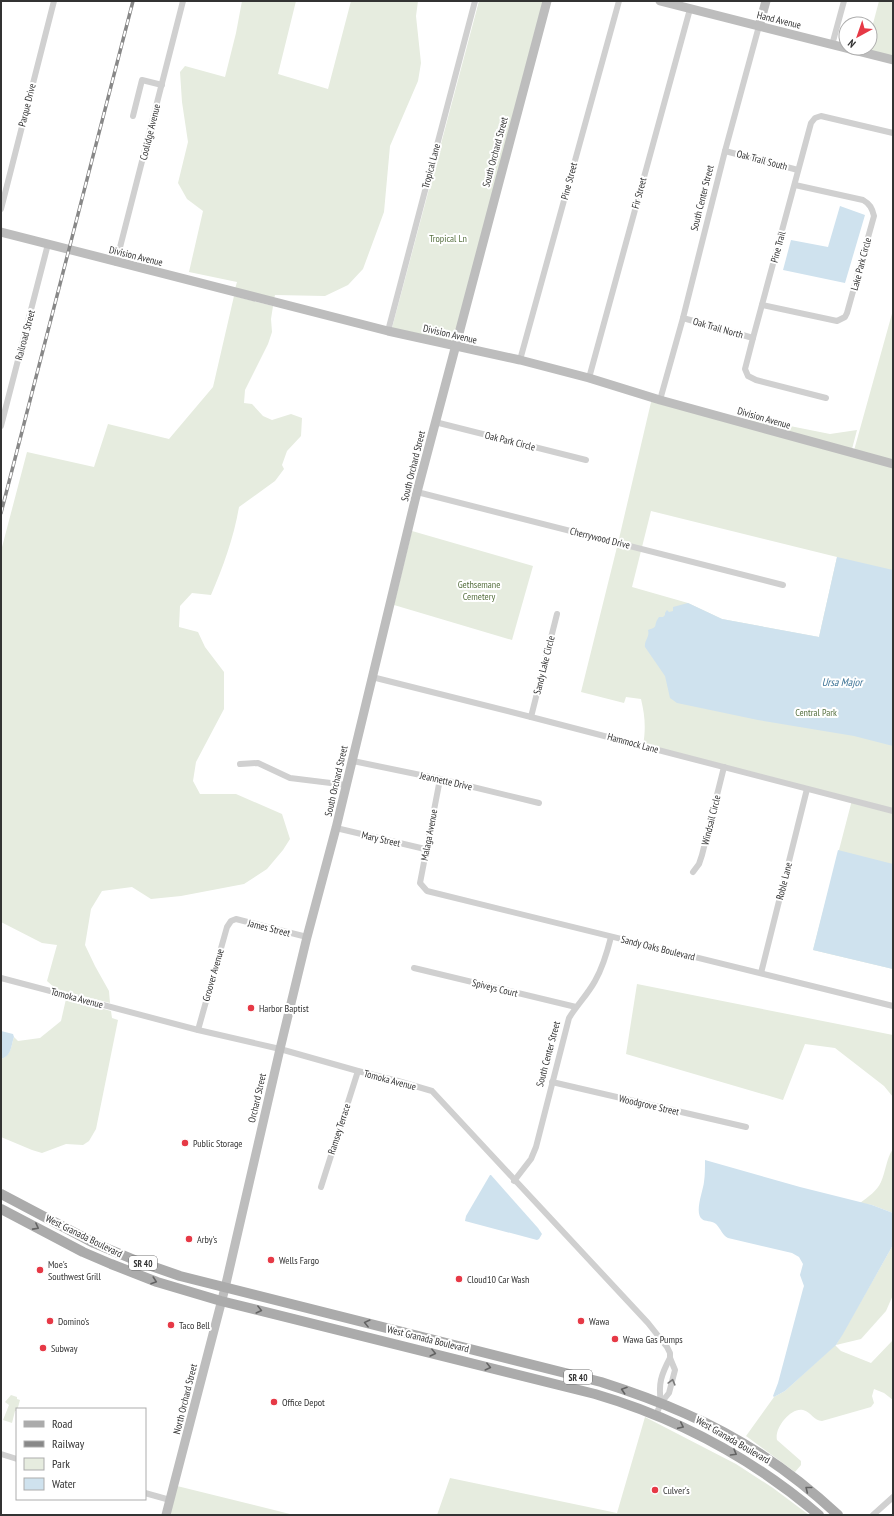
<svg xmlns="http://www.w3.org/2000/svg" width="894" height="1516" viewBox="0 0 894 1516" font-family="'PT Sans Narrow',sans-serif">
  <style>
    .green { fill: #e6ecdf; fill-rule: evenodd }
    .water { fill: #cfe2ee }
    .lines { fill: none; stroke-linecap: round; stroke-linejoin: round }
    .street { stroke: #d0d0d0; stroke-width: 6 }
    .secondary { stroke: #bdbdbd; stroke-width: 9 }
    .primary { stroke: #ababab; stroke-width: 10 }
    .rail-casing { stroke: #888; stroke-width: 3.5 }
    .rail { stroke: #fff; stroke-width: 2; stroke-dasharray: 6; stroke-linecap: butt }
    .oneway { stroke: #636363 }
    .oneway2 { stroke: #7a7a7a }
    .poi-dot { fill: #e63946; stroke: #fff; stroke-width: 1.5 }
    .labels { text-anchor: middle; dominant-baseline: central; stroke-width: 4; stroke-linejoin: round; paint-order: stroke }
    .shield { fill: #fff; stroke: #707070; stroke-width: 1 }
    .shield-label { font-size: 9px; font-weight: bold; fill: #333 }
    .street-label { font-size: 10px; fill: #333; stroke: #fff }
    .park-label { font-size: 10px; fill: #56703f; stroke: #fff }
    .poi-label { font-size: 10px; fill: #333; stroke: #fff; text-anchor: start }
    .water-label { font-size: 11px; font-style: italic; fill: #3f7597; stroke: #fff }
  </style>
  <rect width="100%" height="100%" fill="#fff"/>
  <!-- green -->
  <g class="green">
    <path d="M242 1H296L278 74 328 89 351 1H418L416 16 421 63 418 81 390 146 384 212 363 269 348 285 325 296 275 295 274 299 235 289 237 282 189 272 203 211 187 199 178 183 188 142 182 102 180 72 185 66 225 77 236 33Z"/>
    <path d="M479 1H543L453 342 392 328Z"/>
    <path d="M879 1H893V60L865 53 866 48H870V35Z"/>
    <path d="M234 296 273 306 271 319 272 332 268 344 245 390 244 403 252 404 263 416 272 420 291 414 302 418 301 436 287 451 282 465 284 469 275 481 239 507C234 537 223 567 211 595L192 593 180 606 179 627 198 632 205 647 224 672V709L196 762 193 781 200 794H236L282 814 290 839 283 850 267 869 244 884 181 896 151 899 132 887 102 891 91 909 85 945 95 966 109 991 110 1003 56 989 47 981 57 945 42 943 1 922V551L27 452 94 467 108 424 169 439 213 387Z"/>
    <path d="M893 310V969L813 950 852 800 643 746C646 728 645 716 641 699L626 697 624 703 581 692 618 543 652 398 853 454ZM651 511 837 557 819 637 722 619 688 603 632 587Z"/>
    <path d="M740 419 775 423 830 434 857 430 852 449Z"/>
    <path d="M412 531 533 566 512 640 394 605Z"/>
    <path d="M637 984 893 1035V1097L884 1086 835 1048 805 1044 783 1100 626 1054Z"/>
    <path d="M66 999 111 1011 112 1018 118 1020 96 1129 89 1141 83 1145 66 1144 42 1153 32 1150 1 1137V1059C12 1055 11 1045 14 1037L18 1041 40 1038 61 1021Z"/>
    <path d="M893 1149V1213L872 1205 860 1203C868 1197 877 1191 881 1182 886 1171 886 1159 893 1149Z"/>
    <path d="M893 1245V1295L886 1311 861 1339 836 1345Z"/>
    <path d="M893 1340V1400L884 1393 874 1389 872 1396 874 1403 871 1407 822 1421C814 1421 811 1412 803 1410 791 1407 774 1428 777 1440L801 1461V1465L795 1472 746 1436 774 1397 785 1391 835 1345 841 1351 871 1363Z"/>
    <path d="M11 1395 17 1397V1399L20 1400 17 1411H15L12 1423 3 1420 9 1405 5 1402Z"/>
    <path d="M645 1417 736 1464 773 1488 809 1515H437L450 1478 617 1513Z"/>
    <path d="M177 1486 294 1515H170Z"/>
  </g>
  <!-- water -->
  <g class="water">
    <path d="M840 206 865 215 845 283 783 270 791 240 828 247Z"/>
    <path d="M837 557 893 570V746L854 736 758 720 677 703 670 698 665 676 645 647C644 641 650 637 648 630 660 626 652 627 659 617H663L665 615V613L667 610 669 612 673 611V607L688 603 722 619 819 637Z"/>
    <path d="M838 850 893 864V969L813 950Z"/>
    <path d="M1 1031 13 1034 14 1037C11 1045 12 1056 1 1059Z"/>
    <path d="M705 1160 800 1187 872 1205 893 1213V1245L843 1334 836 1345 785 1391 774 1397 773 1396 778 1383 803 1289 804 1286 800 1275 803 1264 799 1257 792 1253 728 1238C722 1235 721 1229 716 1224 711 1220 705 1222 702 1219 694 1213 703 1191 704 1182 705 1175 705 1168 705 1160Z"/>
    <path d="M490 1175H491L538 1228 542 1234 539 1239 537 1240 465 1221 466 1216Z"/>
  </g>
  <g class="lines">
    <!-- street -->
    <g class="street">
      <path d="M832 45 844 1"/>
      <path d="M133 116 142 80 162 85"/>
      <path d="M725 151 798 170"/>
      <path d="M1 209 54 1"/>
      <path d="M116 263 183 1"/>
      <path d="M762 305 837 321 845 317 847 313 874 216C872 208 870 204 863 200L795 185"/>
      <path d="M683 318 753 338"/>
      <path d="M388 331 475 1"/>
      <path d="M520 360 619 1"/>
      <path d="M589 378 690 9"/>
      <path d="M826 398 756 380 748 376 745 369 753 338 811 123 815 118 821 116 893 133"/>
      <path d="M660 400 683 318 725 151 759 26"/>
      <path d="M435 422 586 460"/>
      <path d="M1 426 48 244"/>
      <path d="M417 492 783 585"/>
      <path d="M372 677 531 717 893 811"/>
      <path d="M531 717 557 614"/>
      <path d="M353 761 440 779 539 803"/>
      <path d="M240 764 258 763 290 778 347 785"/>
      <path d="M440 779 420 883 427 891 893 1006"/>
      <path d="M336 828 425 849"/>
      <path d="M693 872 699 864 702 855 724 767"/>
      <path d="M414 968 576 1007"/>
      <path d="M761 973 807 789"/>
      <path d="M1 978 198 1030 280 1049 358 1071 398 1081 432 1091 648 1323 667 1347 670 1353V1358L675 1370 669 1393 661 1403 656 1415"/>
      <path d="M198 1030 227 927 231 921 236 919 307 937"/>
      <path d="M552 1082 746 1127"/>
      <path d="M514 1181 531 1159 536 1147 569 1018C577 1005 588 994 595 981 603 967 607 953 611 937"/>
      <path d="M321 1187 358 1071"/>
      <path d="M661 1403C658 1384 661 1375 670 1358"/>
      <path d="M1 1454 17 1459"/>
      <path d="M145 1493 170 1500"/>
      <path d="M873 1515 893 1497"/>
    </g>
    <!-- secondary -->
    <g class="secondary">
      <path d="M660 1 893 60"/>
      <path d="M759 26 766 1"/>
      <path d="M1 232 388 331 520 360 589 378 660 400 893 464"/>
      <path d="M166 1515 225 1288 280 1049 307 937 336 828 417 492 547 1"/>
    </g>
    <!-- primary -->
    <g class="primary">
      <path d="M1 1194 94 1243 137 1261 180 1276 601 1382C629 1391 657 1401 684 1413 740 1437 793 1473 838 1515"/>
      <path d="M1 1209 83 1252 111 1264 157 1282 221 1301 595 1394C680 1419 752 1458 819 1515"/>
    </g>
    <!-- rail casing -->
    <g class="rail-casing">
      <path id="rail" d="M1 513 133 1"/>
    </g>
    <!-- rail -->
    <use href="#rail" class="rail"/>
  </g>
  <!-- one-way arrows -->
  <defs><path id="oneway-chevron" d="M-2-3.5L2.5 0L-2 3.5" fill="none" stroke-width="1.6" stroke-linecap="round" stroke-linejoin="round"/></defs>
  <g class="oneway">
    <use href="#oneway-chevron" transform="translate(36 1227) rotate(28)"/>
    <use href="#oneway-chevron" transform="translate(154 1281) rotate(19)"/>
    <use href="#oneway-chevron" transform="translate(259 1310) rotate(14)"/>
    <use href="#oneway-chevron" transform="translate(367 1323) rotate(-166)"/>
    <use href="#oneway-chevron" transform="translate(433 1353) rotate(14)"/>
    <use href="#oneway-chevron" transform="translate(488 1367) rotate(14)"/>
    <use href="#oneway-chevron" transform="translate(624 1390) rotate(-162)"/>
    <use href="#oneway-chevron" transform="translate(681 1426) rotate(25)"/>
    <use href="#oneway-chevron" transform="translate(734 1453) rotate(30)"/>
    <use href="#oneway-chevron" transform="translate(808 1489) rotate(-141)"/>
  </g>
  <use class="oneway2" href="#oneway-chevron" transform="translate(672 1382) rotate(-75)"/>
  <!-- markers -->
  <g class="poi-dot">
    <circle cx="251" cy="1008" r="4"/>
    <circle cx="185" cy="1143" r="4"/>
    <circle cx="189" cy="1239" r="4"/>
    <circle cx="271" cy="1260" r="4"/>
    <circle cx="40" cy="1270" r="4"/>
    <circle cx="459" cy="1279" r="4"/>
    <circle cx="50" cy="1321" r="4"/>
    <circle cx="581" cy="1321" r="4"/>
    <circle cx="171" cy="1325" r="4"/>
    <circle cx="615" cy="1339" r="4"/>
    <circle cx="43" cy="1348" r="4"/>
    <circle cx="274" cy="1402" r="4"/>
    <circle cx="655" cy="1490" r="4"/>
  </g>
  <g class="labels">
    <!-- shield labels -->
    <g class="shield">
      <rect x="129" y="1256" width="28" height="14" rx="3"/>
      <rect x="564" y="1370" width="28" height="14" rx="3"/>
    </g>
    <g class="shield-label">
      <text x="143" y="1263">SR 40</text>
      <text x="578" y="1377">SR 40</text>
    </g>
    <!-- street labels -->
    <g class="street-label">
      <text transform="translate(779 20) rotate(14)">Hand Avenue</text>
      <text transform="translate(27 105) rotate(-76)">Parque Drive</text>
      <text transform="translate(150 132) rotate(-76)">Coolidge Avenue</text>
      <text transform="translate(495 152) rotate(-75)">South Orchard Street</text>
      <text transform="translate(762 160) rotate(15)">Oak Trail South</text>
      <text transform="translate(431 166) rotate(-75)">Tropical Lane</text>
      <text transform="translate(569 181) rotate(-75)">Pine Street</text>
      <text transform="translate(639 193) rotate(-75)">Fir Street</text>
      <text transform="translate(702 198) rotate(-76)">South Center Street</text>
      <text transform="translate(778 247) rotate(-75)">Pine Trail</text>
      <text transform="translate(136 256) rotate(14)">Division Avenue</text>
      <text transform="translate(861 264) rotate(-75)">Lake Park Circle</text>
      <text transform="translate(718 328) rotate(16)">Oak Trail North</text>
      <text transform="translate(450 334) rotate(13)">Division Avenue</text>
      <text transform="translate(25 335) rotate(-75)">Railroad Street</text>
      <text transform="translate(764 418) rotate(16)">Division Avenue</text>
      <text transform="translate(510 441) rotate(14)">Oak Park Circle</text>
      <text transform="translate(413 466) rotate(-76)">South Orchard Street</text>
      <text transform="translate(600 538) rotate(14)">Cherrywood Drive</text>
      <text transform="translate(544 665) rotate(-76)">Sandy Lake Circle</text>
      <text transform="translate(633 743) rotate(15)">Hammock Lane</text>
      <text transform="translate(336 781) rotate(-77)">South Orchard Street</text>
      <text transform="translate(446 781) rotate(13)">Jeannette Drive</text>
      <text transform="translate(711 820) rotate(-76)">Windsail Circle</text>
      <text transform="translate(429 835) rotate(-79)">Malaga Avenue</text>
      <text transform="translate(381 839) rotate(13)">Mary Street</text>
      <text transform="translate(784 881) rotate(-76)">Roble Lane</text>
      <text transform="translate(269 928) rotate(14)">James Street</text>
      <text transform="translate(658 948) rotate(14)">Sandy Oaks Boulevard</text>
      <text transform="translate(213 975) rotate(-74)">Groover Avenue</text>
      <text transform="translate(495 988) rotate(14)">Spiveys Court</text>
      <text transform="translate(77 998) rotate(15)">Tomoka Avenue</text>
      <text transform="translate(548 1054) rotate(-75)">South Center Street</text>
      <text transform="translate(390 1080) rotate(15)">Tomoka Avenue</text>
      <text transform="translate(257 1098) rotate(-77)">Orchard Street</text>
      <text transform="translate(649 1105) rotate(13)">Woodgrove Street</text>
      <text transform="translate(339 1129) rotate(-72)">Ramsey Terrace</text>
      <text transform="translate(84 1236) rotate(26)">West Granada Boulevard</text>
      <text transform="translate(428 1339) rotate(14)">West Granada Boulevard</text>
      <text transform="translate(185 1399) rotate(-76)">North Orchard Street</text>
      <text transform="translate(733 1440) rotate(30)">West Granada Boulevard</text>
    </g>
    <!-- park labels -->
    <g class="park-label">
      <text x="448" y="238">Tropical Ln</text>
      <text x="479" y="584">Gethsemane<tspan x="479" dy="12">Cemetery</tspan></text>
      <text x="816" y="712">Central Park</text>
    </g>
    <!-- poi labels -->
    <g class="poi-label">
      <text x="259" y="1008">Harbor Baptist</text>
      <text x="193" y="1143">Public Storage</text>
      <text x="197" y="1239">Arby's</text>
      <text x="279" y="1260">Wells Fargo</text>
      <text x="48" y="1264">Moe's<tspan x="48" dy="12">Southwest Grill</tspan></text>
      <text x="467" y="1279">Cloud10 Car Wash</text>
      <text x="58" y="1321">Domino's</text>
      <text x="589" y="1321">Wawa</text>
      <text x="179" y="1325">Taco Bell</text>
      <text x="623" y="1339">Wawa Gas Pumps</text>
      <text x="51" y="1348">Subway</text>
      <text x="282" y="1402">Office Depot</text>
      <text x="663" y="1490">Culver's</text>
    </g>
    <!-- water labels -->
    <g class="water-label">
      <text x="842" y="682">Ursa Major</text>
    </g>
  </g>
  <!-- border -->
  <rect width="894" height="1516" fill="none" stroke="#333333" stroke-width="4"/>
  <!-- legend -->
  <rect x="16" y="1408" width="130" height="92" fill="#ffffff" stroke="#adadad"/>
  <rect x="24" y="1421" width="20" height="6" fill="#ababab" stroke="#adadad"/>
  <text x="52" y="1428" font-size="12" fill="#333333">Road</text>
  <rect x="24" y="1441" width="20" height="6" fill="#888888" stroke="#adadad"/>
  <text x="52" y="1448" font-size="12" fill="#333333">Railway</text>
  <rect x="24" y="1458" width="20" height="12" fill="#e6ecdf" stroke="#adadad"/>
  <text x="52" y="1468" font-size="12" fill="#333333">Park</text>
  <rect x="24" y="1478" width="20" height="12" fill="#cfe2ee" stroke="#adadad"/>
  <text x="52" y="1488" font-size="12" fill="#333333">Water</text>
  <!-- north arrow -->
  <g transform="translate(858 36) rotate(220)"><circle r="19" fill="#ffffff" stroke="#adadad"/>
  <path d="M0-3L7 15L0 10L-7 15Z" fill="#e63946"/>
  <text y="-6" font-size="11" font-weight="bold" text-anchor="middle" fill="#333333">N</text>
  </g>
</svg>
